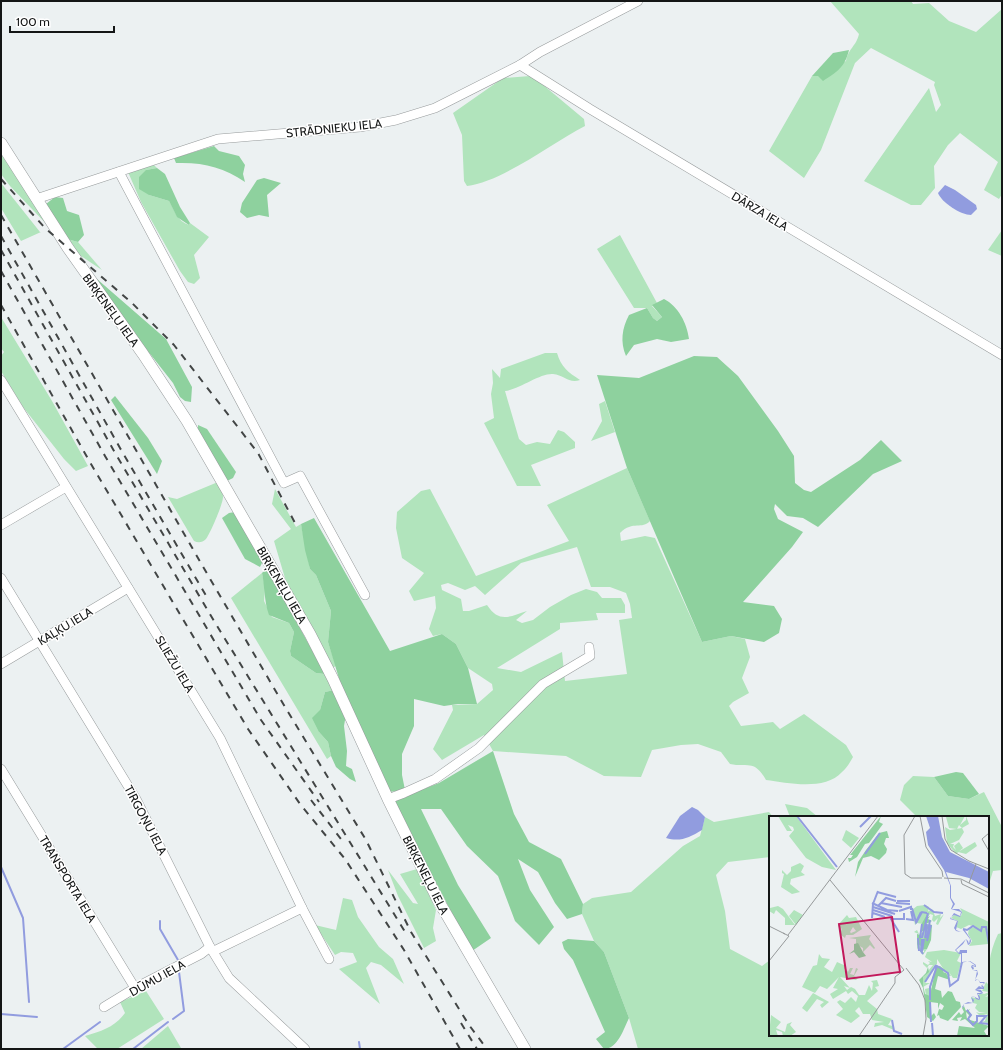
<svg xmlns="http://www.w3.org/2000/svg" width="1003" height="1050" viewBox="0 0 1003 1050" font-family="Cabin,sans-serif">
  <style>
    .green { fill: #b1e4bc; fill-rule: evenodd }
    .forest { fill: #8ed19e }
    .water { fill: #919cdf }
    .lines { fill: none; stroke-linecap: round; stroke-linejoin: round }
    .stream { stroke: #919cdf; stroke-width: 2 }
    .minor-casing { stroke: #979b9c; stroke-width: 10 }
    .major-casing { stroke: #979b9c; stroke-width: 12 }
    .minor { stroke: #fff; stroke-width: 9 }
    .major { stroke: #fff; stroke-width: 11 }
    .rail { stroke: #424545; stroke-width: 2; stroke-dasharray: 7 7; stroke-linecap: butt }
    .labels { text-anchor: middle; dominant-baseline: central; stroke-width: 3; stroke-linejoin: round; paint-order: stroke }
    .street-label { font-size: 12px; fill: #141616; stroke: #fff }
    .inset-river { fill: none; stroke: #919cdf; stroke-width: 2 }
    .inset-road { fill: none; stroke: #96999a; stroke-width: 1 }
    .view { fill: #c2185b; fill-opacity: 0.15; stroke: #c2185b; stroke-width: 2 }
    .inset-edge { fill: none; stroke: #141616; stroke-width: 2 }
  </style>
  <rect width="100%" height="100%" fill="#ecf1f2"/>
  <!-- green -->
  <g class="green">
    <path d="M830 1H911L913 4 929 3 949 21 976 32 1002 9V194L999 199 984 190 998 162 960 133 948 145 934 166 935 188 921 205H911L864 181 929 88 936 112 941 105 934 85 935 82 871 48 855 63 821 150 804 178 769 151 812 76H818L846 61C849 47 856 47 859 34Z"/>
    <path d="M530 76 542 84 584 119 585 126C552 143 502 182 467 186L464 181 462 135 453 113 503 78Z"/>
    <path d="M1 152 53 231 10 186 1 174Z"/>
    <path d="M154 165 157 168 146 170 149 195 169 201C175 211 177 221 189 225L190 223 209 237 194 255 200 278 194 284 188 282 180 271 141 202 128 172Z"/>
    <path d="M1 183 40 232H41L21 241 1 208Z"/>
    <path d="M1002 230V256L988 250Z"/>
    <path d="M620 235 657 303 652 306 662 317 657 321 653 318 647 308H634L597 249Z"/>
    <path d="M67 239 78 242 102 270 78 254Z"/>
    <path d="M1 317 52 401 88 466 76 471 64 459 23 407 1 371V356L4 352 1 348Z"/>
    <path d="M545 353H557C561 367 568 372 580 380 569 384 564 375 553 374 540 373 520 389 505 391L519 439 526 445 537 442 550 444 558 430 564 432 575 442V448L531 465 541 486H517L484 423 494 418 491 394 493 383 492 369 500 378 501 369Z"/>
    <path d="M605 401 615 432 591 441 602 421 599 404Z"/>
    <path d="M627 468 650 521C642 530 633 520 620 533L621 541 645 536 655 538 702 642 731 636 745 639 750 657 742 678 749 693 733 702 729 706 741 726 773 722 780 729 804 714 846 745 853 757C850 762 847 768 842 772 825 791 788 783 766 780 754 759 749 768 730 764L721 752 698 744 681 745 652 750 641 777 604 776 566 756 493 751 484 735 442 760 433 749 453 710 452 705 477 704 493 690 492 684 468 668 456 644 442 634 433 636 429 629 436 608 435 596 414 601 409 591 424 573 402 558 396 528 397 512 421 491 430 489 476 576 569 541 547 505ZM577 547 591 587H610L626 593 630 604 632 618 619 620 627 674 565 681 562 652 521 672 497 668 560 629V623L598 620 596 613H625V605L621 598H602L597 592 586 589 571 595 550 607 533 620 522 623 516 620 527 611C509 617 499 623 487 605L469 611H463L461 599 442 590 441 585 448 583 465 590 475 586 485 595 521 563Z"/>
    <path d="M218 482C221 486 223 493 223 497 223 504 210 534 206 539 202 543 198 543 194 541L168 497 177 499Z"/>
    <path d="M275 489 296 527 301 524 310 569 316 575 331 611 328 642 336 666 332 668 287 585 274 541 291 529 272 504Z"/>
    <path d="M262 573 265 588 264 601 272 617 289 623 294 632 290 651 291 656 316 673 325 674 334 690 325 692 320 710 319 732 328 742 331 756 327 759 231 598Z"/>
    <path d="M913 776 934 777 948 796 969 799 984 792 1002 827V870L993 871 988 887V817H917L900 800 904 785Z"/>
    <path d="M785 804 807 808 818 817H790Z"/>
    <path d="M769 812 773 817H770V857L728 862 716 875 725 911 730 949 762 966 770 960V1035H988C988 1002 983 964 998 934L1002 933V1049H638L629 1018 604 952 594 941 582 914 583 904 592 898 631 892 683 846 700 836 705 817 714 822Z"/>
    <path d="M417 869 436 910 433 928 436 941 424 948 398 896 388 870 413 903 418 904 400 874Z"/>
    <path d="M343 898 352 900 358 917 379 947 393 959 404 984 381 965 371 962 366 968 380 1004 339 969 357 962 353 953 341 952 335 955 315 925 336 930Z"/>
    <path d="M146 991 164 1019 117 1049H98L85 1036C102 1031 115 1027 125 1013L120 1002Z"/>
    <path d="M168 1026 181 1048 141 1049Z"/>
  </g>
  <!-- forest -->
  <g class="forest">
    <path d="M849 50C845 67 837 72 823 81L818 76H812L833 53Z"/>
    <path d="M214 146 219 151 239 156 245 165 243 174 245 182C223 167 203 162 176 163L174 158Z"/>
    <path d="M157 168 165 174 180 207 190 223 189 225 177 217 169 201 149 195 139 189V177L146 170Z"/>
    <path d="M264 178 281 183 267 195 269 217 259 215 247 218 240 212 242 203 257 180Z"/>
    <path d="M55 197 63 198 67 211 79 215 84 235 78 242 67 239 46 204Z"/>
    <path d="M97 279 166 339 192 387 191 402 185 401 180 397 173 383 151 355 134 336 96 282Z"/>
    <path d="M664 299C678 306 687 323 689 339L671 342 657 339 634 345 626 356C620 342 622 328 629 315L647 308 653 318 657 321 662 317 652 305Z"/>
    <path d="M694 356 717 357 738 376 778 431 794 456 795 483 804 490 811 492 860 460 881 440 902 461 873 474 818 527 803 518 787 516 775 504 774 509 778 519 803 532 792 547 743 602 774 606 782 619 779 633 764 642 731 636 702 642 627 468 597 375 639 378Z"/>
    <path d="M115 396 148 438 162 461 157 474 111 400Z"/>
    <path d="M198 425 207 429 236 472 233 478 227 481 198 430Z"/>
    <path d="M235 512 263 561 260 567 245 559 222 518 229 513Z"/>
    <path d="M314 518 390 651 442 634 456 644 468 668 477 704H458L444 706 414 699V726L402 754V775L405 790 389 792 344 695 328 642 331 611 316 575 310 569 305 550 301 524Z"/>
    <path d="M269 570 271 575 325 674 316 673 291 656 290 651 294 632 289 623 269 615C264 601 265 588 262 573L264 571Z"/>
    <path d="M334 690 346 714 344 726 347 751 346 766 352 769 356 782 350 779 336 767 331 756 328 742 319 732 312 718 320 710 325 692Z"/>
    <path d="M493 751 514 814 529 842 561 859 583 904 582 914 567 919 555 903 538 872 518 859 530 890 554 927 539 945 515 921 498 876 467 846 441 809H421L458 885 491 938 472 951 393 801 439 783Z"/>
    <path d="M956 772 963 773 979 794 969 799 948 796 934 777Z"/>
    <path d="M568 939 594 941 604 952 629 1018C624 1028 618 1049 604 1049L596 1039 605 1032 573 960 564 949 562 942Z"/>
  </g>
  <!-- water -->
  <g class="water">
    <path d="M945 185 955 190 976 205 977 209 971 215C961 215 942 203 938 193Z"/>
    <path d="M692 807 698 810 705 817 702 830C689 838 680 842 666 838L680 816Z"/>
  </g>
  <g class="lines">
    <!-- stream -->
    <g class="stream">
      <path d="M1 867 23 918 29 1002"/>
      <path d="M160 921V929L178 960"/>
      <path d="M1 1014 37 1017"/>
      <path d="M173 1019 184 1011 179 972"/>
      <path d="M359 1042 360 1049"/>
      <path d="M63 1049 100 1022"/>
      <path d="M133 1049 168 1022"/>
    </g>
    <!-- minor casing -->
    <g class="minor-casing">
      <g id="minor">
        <path d="M520 65 590 109 1002 355"/>
        <path d="M119 172 284 483 300 476 365 595"/>
        <path d="M36 199 218 139 360 127 396 120 435 108 520 65 540 52 638 1"/>
        <path d="M1 380 220 738 302 908 329 959"/>
        <path d="M1 525 66 487"/>
        <path d="M1 578 136 799 210 947 229 978 305 1049"/>
        <path d="M1 664 128 588"/>
        <path d="M1 769 135 988"/>
        <path d="M388 799 404 793 435 779 479 748 543 684 590 656 589 647"/>
        <path d="M214 951 302 908"/>
        <path d="M104 1007 135 988 201 954 210 947"/>
      </g>
    </g>
    <!-- major casing -->
    <g class="major-casing">
      <path id="major" d="M1 143 68 248 143 354 187 421 310 634 333 679 388 799 438 900 525 1049"/>
    </g>
    <!-- minor -->
    <use href="#minor" class="minor"/>
    <!-- major -->
    <use href="#major" class="major"/>
    <!-- rail -->
    <g class="rail">
      <path d="M1 179 45 228 132 303 174 345 258 453 295 523"/>
      <path d="M1 215 202 565 285 707 366 840 411 932 469 1025 487 1049"/>
      <path d="M1 236 120 448 208 599"/>
      <path d="M1 250 114 451 214 621 407 935"/>
      <path d="M1 271 105 456 261 720 319 802"/>
      <path d="M1 305 91 464 248 729 300 804 345 859 404 950 460 1049"/>
      <path d="M311 800 344 843"/>
      <path d="M461 1023 477 1049"/>
    </g>
  </g>
  <g class="labels">
    <!-- street labels -->
    <g class="street-label">
      <text transform="translate(334 128) rotate(-6)">STRĀDNIEKU IELA</text>
      <text transform="translate(760 211) rotate(31)">DĀRZA IELA</text>
      <text transform="translate(111 310) rotate(54)">BIRĶENEĻU IELA</text>
      <text transform="translate(282 585) rotate(60)">BIRĶENEĻU IELA</text>
      <text transform="translate(65 626) rotate(-31)">KAĻĶU IELA</text>
      <text transform="translate(175 664) rotate(59)">SLIEŽU IELA</text>
      <text transform="translate(146 820) rotate(62)">TIRGOŅU IELA</text>
      <text transform="translate(426 875) rotate(63)">BIRĶENEĻU IELA</text>
      <text transform="translate(68 879) rotate(59)">TRANSPORTA IELA</text>
      <text transform="translate(157 978) rotate(-29)">DŪMU IELA</text>
    </g>
  </g>
  <!-- overview -->
  <g transform="translate(769 816)">
    <rect width="220" height="220" fill="#ecf1f2"/>
    <path d="M9 0H27L67 54 53 51 37 42 20 20 25 14 24 11 19 9 23 15H18ZM196 0 191 9 197 4V0L200 8 193 12 195 16 190 24 181 28H185L184 31 187 34 185 30 190 26 194 32 187 38 178 27 176 11 181 14 193 12 190 9 188 13 180 12 177 1ZM77 14 90 22 82 32 73 24ZM206 26 208 30 197 38 189 36ZM31 47 35 50 32 56 36 59 22 63 21 68 31 76 23 78 12 71 15 58 13 57V54L18 59 22 55V51ZM156 89 160 91 159 96 163 93 166 100 172 98 171 102 175 98 169 109 167 108 169 102 165 106 163 104 164 99 161 98 154 108 148 107 146 109 143 94 148 90ZM9 90 14 93 26 109H16V102L7 94 5 98 0 95 1 92ZM191 92 220 106 219 128 200 130 203 125 199 118 200 112 207 111 200 109 192 113 187 111 189 105 182 102 185 99 192 100 193 96ZM25 94 34 99 27 109 20 100ZM78 99 80 102 87 101 93 113 84 119 82 117 87 115 84 111 81 116 84 119H77L76 122 71 118 73 112 71 114 69 109ZM155 108 159 109 157 112 161 111 159 120 153 124 155 129 156 125V129L160 128 152 133 153 136H155V133H158L154 139 148 132 149 128 153 129 152 119 145 116 148 114 150 118 154 116ZM102 119 100 123 106 132 105 133 101 129 94 136V132L87 128V123L80 122ZM175 134 192 137 188 145 192 147 188 162H184L180 156 182 160H179L168 143V148L165 150 156 167H161L154 171V161L164 149H160L158 152 154 148V146L159 149 161 147 159 145 163 146 156 141 158 136ZM50 138 53 142 61 143 55 151 63 156 68 146 77 150 75 155 77 153 79 156 81 152H84L81 158 85 159 87 152 89 153 85 160 89 162 87 164 71 161 81 172 75 170 78 174 82 171 86 173 90 179H96L100 169 103 175 104 167 102 165 108 164 110 170 106 171 109 175 98 185 108 193 109 198 123 203 119 209 124 210 125 214 113 209 105 211 106 207 115 206 103 204 101 198H94L90 191 86 195 91 200 82 207 67 199 74 193 68 186 71 184 76 187 82 181 87 186 89 180 83 175 79 178 77 175 64 183 61 178 69 173 64 172 70 161 58 173 51 170 46 177 33 171 44 150 48 149ZM166 153 162 171 164 175 161 180H157L156 173 160 172ZM217 166 220 169V178L216 181 220 180V207L212 206 216 205 218 198 211 200 207 196 210 197H217L210 196 206 192 208 188 204 187 202 181 210 183V177L216 178 213 179 220 176 213 175ZM44 177 60 186 53 192 51 189 55 186 48 183 38 196 33 192ZM2 199 12 206 7 212 16 216 18 208 23 206 21 209 27 216 21 220H14L13 216 7 214 9 220 0 219Z" fill="#b1e4bc"/>
    <path d="M112 0 110 6 114 8 111 12 100 27 96 28 88 41 80 46 79 42H82L84 39H81ZM118 15 120 22H117L115 28 118 33 117 37 110 44 102 40 94 42 86 61 89 46 97 34 110 17ZM161 93 157 102 161 100 159 103 163 105 155 109V113L160 108 163 109 162 124 158 133H155L153 137 152 130 149 128 148 132V118L152 119 154 131V123L159 120 161 112 152 116V109ZM89 127 94 136 97 140 90 142 85 136 80 138 85 134V128ZM167 150H171L176 154 174 156 177 157 181 164 169 160 166 173 172 175 173 182 179 175 183 176 187 185 191 186 192 191 179 205 171 202 170 199 168 200 170 193 173 194 175 190 171 187 169 193V187L161 186 162 200 165 197 167 201 164 205 158 201 154 172 150 164 157 157 159 151 160 156 154 161V169L156 178 161 180ZM195 190 197 195 201 193 199 196 202 199 201 201 199 202 200 199 197 196 198 203 220 210 215 215 218 220H188L190 210 206 212 196 203 191 205 193 201 188 202 189 205 183 204 190 196 192 199 195 196 193 192Z" fill="#8ed19e"/>
    <path d="M157 0H169L173 21 181 36 220 56V73L200 62 177 56 182 70V82L186 88 183 93H190L193 96 191 101 185 99 181 102 189 105 187 114 192 116 195 113 201 122 202 125 201 128 199 129 197 123 194 128 187 134 190 137 191 134H198V137H193V146L201 145 207 149V151L203 150 205 152 204 154H208L209 158 206 164 209 163 211 166H215L216 167 213 169 215 171V173H207L212 174 214 177 212 178H209L211 181V183L210 184 207 183 205 180 202 181 205 184 204 187 195 188 194 192 197 195 199 193V195H197L193 191 195 188 199 186 204 187 202 181 204 180 210 183 208 177H213L206 174 210 170 214 172 212 170 215 167H211L209 163 206 165 208 155 204 154 202 151 203 149 207 150 200 145 192 147V138H190L186 134 197 123 199 125 200 128 201 123 194 114 192 116 187 115 185 112 188 105 181 103 185 97 191 100 192 96 182 93 184 88 181 82V69L175 54 159 29 157 16 161 12Z" fill="#919cdf"/>
    <path class="inset-river" d="M28 0 68 51M91 11 102 0M96 38 111 17M108 76 127 81M128 85H141M103 87 118 94 129 95M112 87 133 91M127 87 141 88M155 89 165 96 174 97M109 90 117 82 127 85M104 91 126 98M143 92 147 106 152 96M104 94 123 100M130 95 142 91V94M103 99 104 97 116 101M103 102 104 88 109 75M121 103H135V97M122 103 130 116M137 103 144 104 142 95M147 107 153 96 158 97M194 113 198 114 204 110 212 115 213 111H217L220 128M149 122 150 135M151 122 153 108M153 122 159 97M156 122 158 108M158 122 161 104M153 123 152 135 154 138M158 125 162 109M153 135 155 123M156 166 167 149M161 184V171L168 150 179 157 181 170 189 164 193 146M161 186 162 206M198 194 202 199 199 203 204 209 208 205V200H217L211 207 220 208M123 204 125 215 133 218M163 207 164 220"/>
    <path class="inset-road" d="M146 0 135 19 136 58 142 62H173M151 0 157 31 173 55 174 61M173 0 176 23 182 34 200 45 220 53M220 17 213 23 220 35M175 62 192 63 220 77M61 64 135 154 126 161V167L90 220M192 64 193 68 220 81M200 67 207 48M0 110 16 118M19 119 109 0M0 145 20 120 14 117M137 152 150 169 156 184 157 203 154 220"/>
    <path class="view" d="M123 101 131 156 78 163 70 108Z"/>
    <rect width="220" height="220" class="inset-edge"/>
  </g>
  <!-- border -->
  <rect width="1003" height="1050" fill="none" stroke="#141616" stroke-width="4"/>
  <!-- scale -->
  <path d="M10 26v6h104v-6" fill="none" stroke="#141616" stroke-width="2"/>
  <text x="16" y="26" font-size="12" fill="#141616" stroke="#ffffff" stroke-width="3" paint-order="stroke">100 m</text>
</svg>
